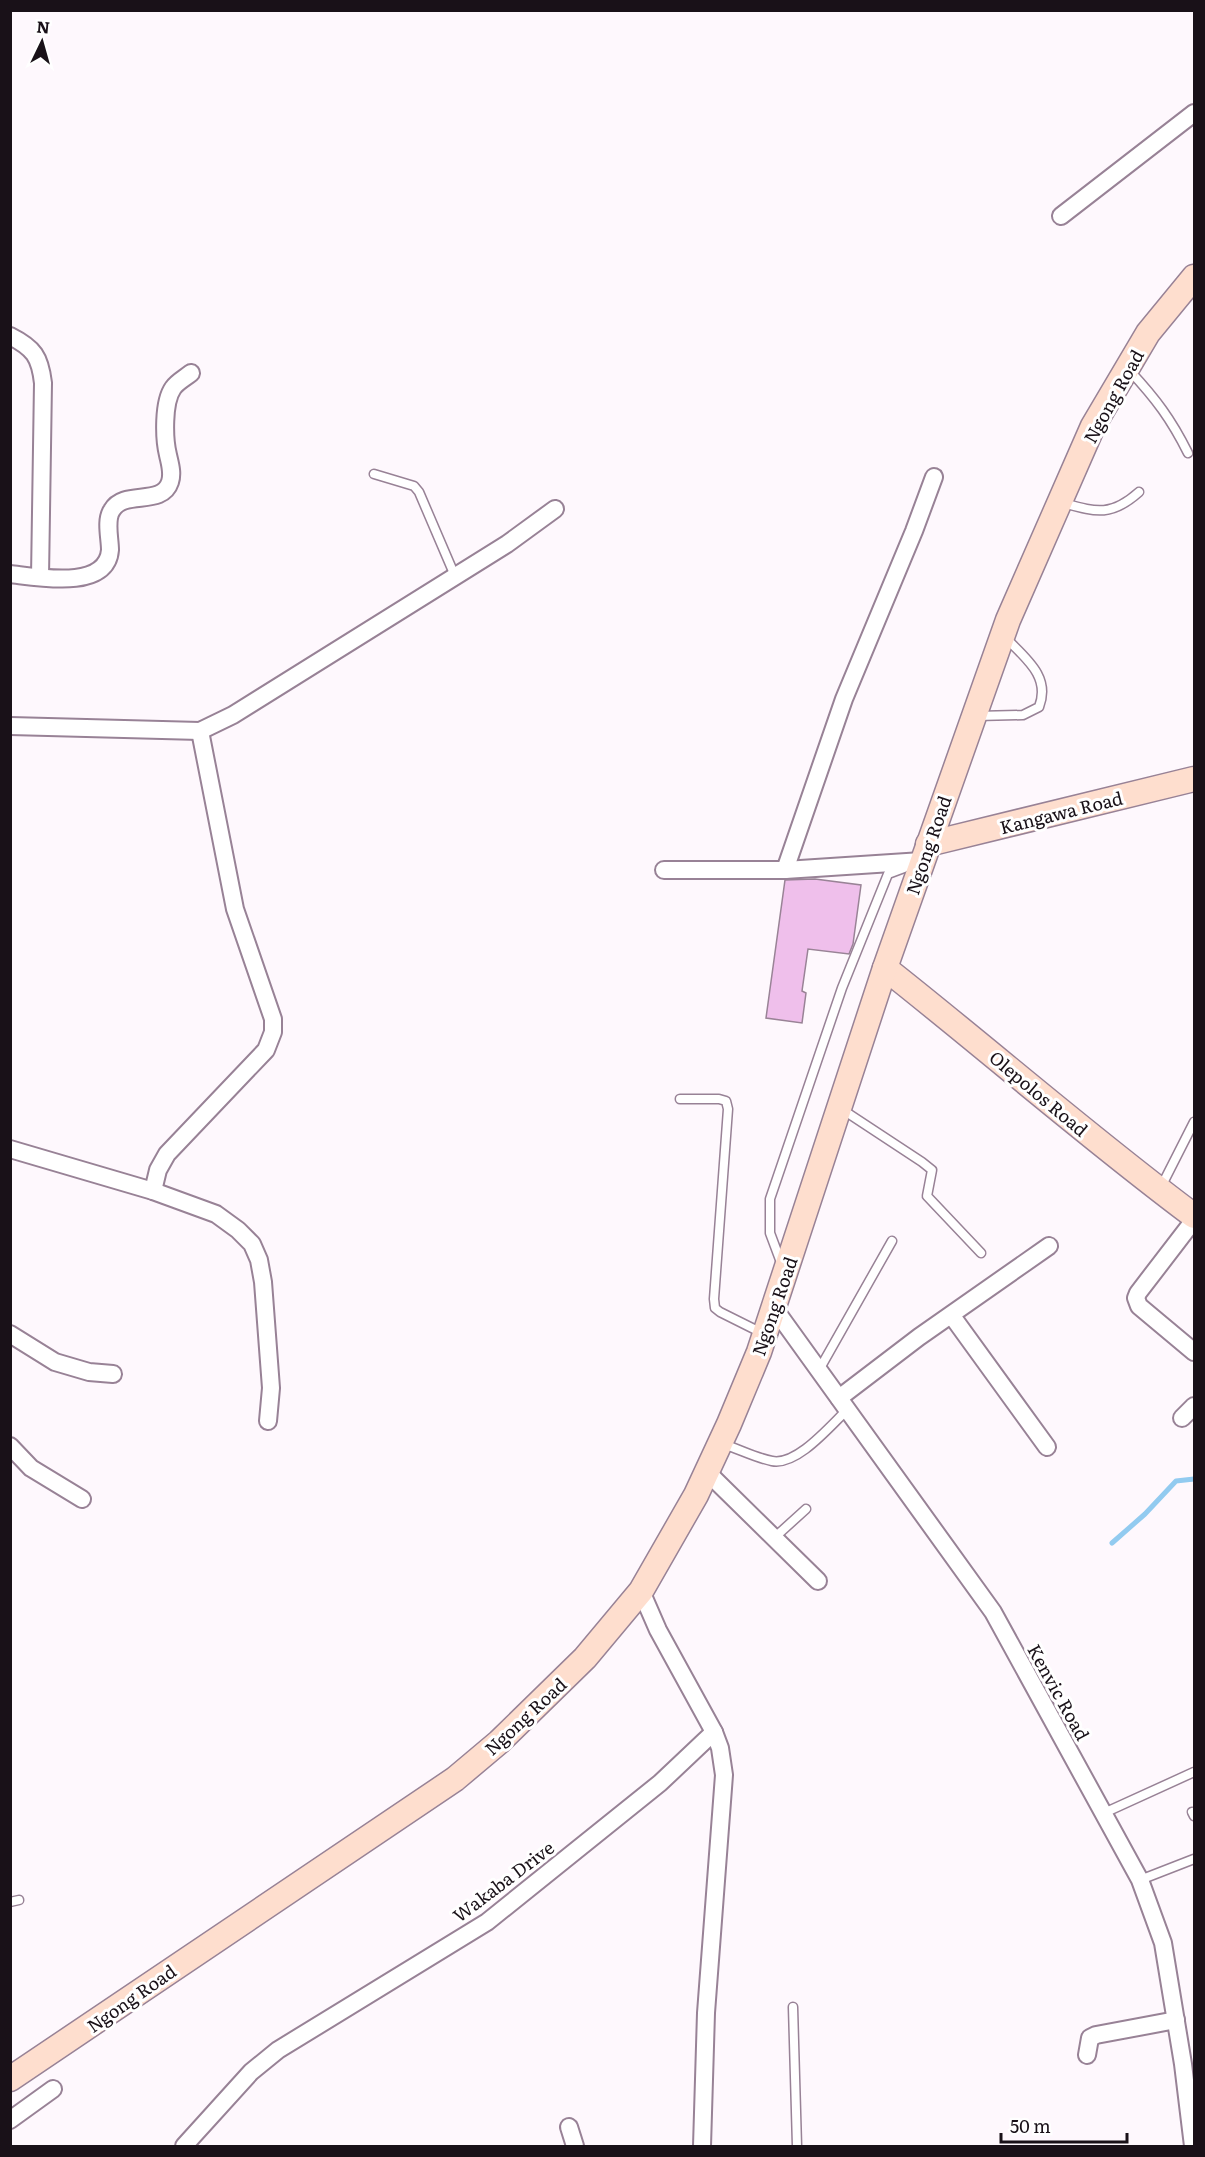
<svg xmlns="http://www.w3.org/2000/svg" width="1205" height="2157" viewBox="0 0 1205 2157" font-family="Literata,serif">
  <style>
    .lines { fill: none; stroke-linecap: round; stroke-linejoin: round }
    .stream { stroke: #92cbf0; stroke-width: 5 }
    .building { fill: #efbfeb; stroke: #998396; stroke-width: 1.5 }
    .lane-casing { stroke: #988296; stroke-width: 11 }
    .street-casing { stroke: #988296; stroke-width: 20 }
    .secondary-casing { stroke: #988296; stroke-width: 27 }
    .lane { stroke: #fff; stroke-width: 8 }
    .street { stroke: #fff; stroke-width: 16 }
    .secondary { stroke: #fedece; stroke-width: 24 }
    .labels { text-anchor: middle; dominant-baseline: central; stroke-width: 6; stroke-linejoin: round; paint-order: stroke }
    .street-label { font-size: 18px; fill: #191118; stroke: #fff }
  </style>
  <rect width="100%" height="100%" fill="#fef8fd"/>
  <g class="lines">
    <!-- stream -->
    <path class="stream" d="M1112 1543 1145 1514 1176 1481 1194 1479"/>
  </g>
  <!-- building -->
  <path class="building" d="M815 879 861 885 853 944 849 954 808 949 802 991 806 993 802 1023 766 1018 785 880Z"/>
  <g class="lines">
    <!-- lane casing -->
    <g class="lane-casing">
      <g id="lane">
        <path d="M1130 371C1156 399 1171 419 1188 453"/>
        <path d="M374 474 414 486 419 492 455 576"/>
        <path d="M1063 503C1096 512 1111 517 1139 492"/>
        <path d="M976 716 1023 715 1039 707C1051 676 1025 658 1005 637"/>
        <path d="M680 1099H719L726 1101 728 1109 714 1299 715 1308 720 1312 764 1334"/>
        <path d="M840 1108 922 1162 932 1170 927 1196 981 1253"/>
        <path d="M1161 1187 1194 1122"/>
        <path d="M782 1265 770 1233V1199L842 988 888 874 904 868"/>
        <path d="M819 1370 892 1241"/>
        <path d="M723 1444C739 1449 756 1458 772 1461 797 1466 830 1426 848 1409"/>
        <path d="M774 1538 806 1509"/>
        <path d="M1192 1812 1194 1816"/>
        <path d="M1104 1813 1194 1772"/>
        <path d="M1140 1880 1194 1859"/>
        <path d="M10 1902 19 1900"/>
        <path d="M793 2007 797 2146"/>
      </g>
    </g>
    <!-- street casing -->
    <g class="street-casing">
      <g id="street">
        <path d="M1061 216 1194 113"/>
        <path d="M10 336C34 348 40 357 43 383L40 577"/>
        <path d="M10 574C37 577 107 591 110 550 110 538 105 520 112 510 124 489 162 507 170 482 173 473 170 464 168 455 164 439 163 402 173 388 177 382 185 378 191 373"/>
        <path d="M10 726 200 731 233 715 507 544 555 509"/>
        <path d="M664 870H785L922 861"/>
        <path d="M785 870 844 699 914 531 934 477"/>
        <path d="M10 1149 153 1191 216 1214 238 1230 252 1244 259 1260 263 1282 271 1388 268 1421"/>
        <path d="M153 1191 158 1170 167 1154 266 1050 273 1032V1019L235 909 200 731"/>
        <path d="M1194 1220 1138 1293 1136 1298 1139 1306 1194 1352"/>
        <path d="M774 1308 993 1612 1140 1880 1163 1943 1183 2064 1193 2146"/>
        <path d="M952 1316 1047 1447"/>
        <path d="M10 1334 55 1362 89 1372 113 1374"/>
        <path d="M839 1398 919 1337 1049 1246"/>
        <path d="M1182 1418 1194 1406"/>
        <path d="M10 1446 31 1468 82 1499"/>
        <path d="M707 1472 818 1581"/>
        <path d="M1087 2055 1090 2038 1096 2035 1176 2020"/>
        <path d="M10 2120 53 2089"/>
        <path d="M569 2127 575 2146"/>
        <path d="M184 2146 251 2072 278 2050 487 1922 660 1783 714 1732 658 1630 641 1591"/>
        <path d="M702 2146 706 2013 724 1775 720 1748 714 1732"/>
      </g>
    </g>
    <!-- secondary casing -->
    <g class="secondary-casing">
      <g id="secondary">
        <path d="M928 844 1194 779"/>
        <path d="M885 968C989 1050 1088 1137 1194 1216"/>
        <path d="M10 2079 455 1779 499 1742 585 1658 641 1591 696 1495 729 1424 759 1352 885 968 1008 620 1093 426 1148 333 1194 277"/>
      </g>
    </g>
    <!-- lane -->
    <use href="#lane" class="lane"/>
    <!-- street -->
    <use href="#street" class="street"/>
    <!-- secondary -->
    <use href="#secondary" class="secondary"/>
  </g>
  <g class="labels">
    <!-- street labels -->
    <g class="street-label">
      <text transform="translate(1113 396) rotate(-61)">Ngong Road</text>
      <text transform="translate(1061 812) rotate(-14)">Kangawa Road</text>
      <text transform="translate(928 845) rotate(-71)">Ngong Road</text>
      <text transform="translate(1039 1093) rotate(40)">Olepolos Road</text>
      <text transform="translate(774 1306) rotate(-71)">Ngong Road</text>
      <text transform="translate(1059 1692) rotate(61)">Kenvic Road</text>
      <text transform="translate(525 1716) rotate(-43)">Ngong Road</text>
      <text transform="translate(503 1881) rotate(-37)">Wakaba Drive</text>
      <text transform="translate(131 1998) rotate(-35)">Ngong Road</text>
    </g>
  </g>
  <!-- border -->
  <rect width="1205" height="2157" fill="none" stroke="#191118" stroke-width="24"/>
  <!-- north arrow -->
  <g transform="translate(42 42) rotate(5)" stroke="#ffffff" stroke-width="4.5" paint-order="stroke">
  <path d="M0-4.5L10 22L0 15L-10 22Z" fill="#191118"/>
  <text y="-9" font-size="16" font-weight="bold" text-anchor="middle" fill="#191118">N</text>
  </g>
  <!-- scale -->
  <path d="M1001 2133v9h126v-9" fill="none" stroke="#191118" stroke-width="3"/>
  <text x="1010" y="2133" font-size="18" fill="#191118" stroke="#ffffff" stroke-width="4.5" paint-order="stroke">50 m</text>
</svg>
